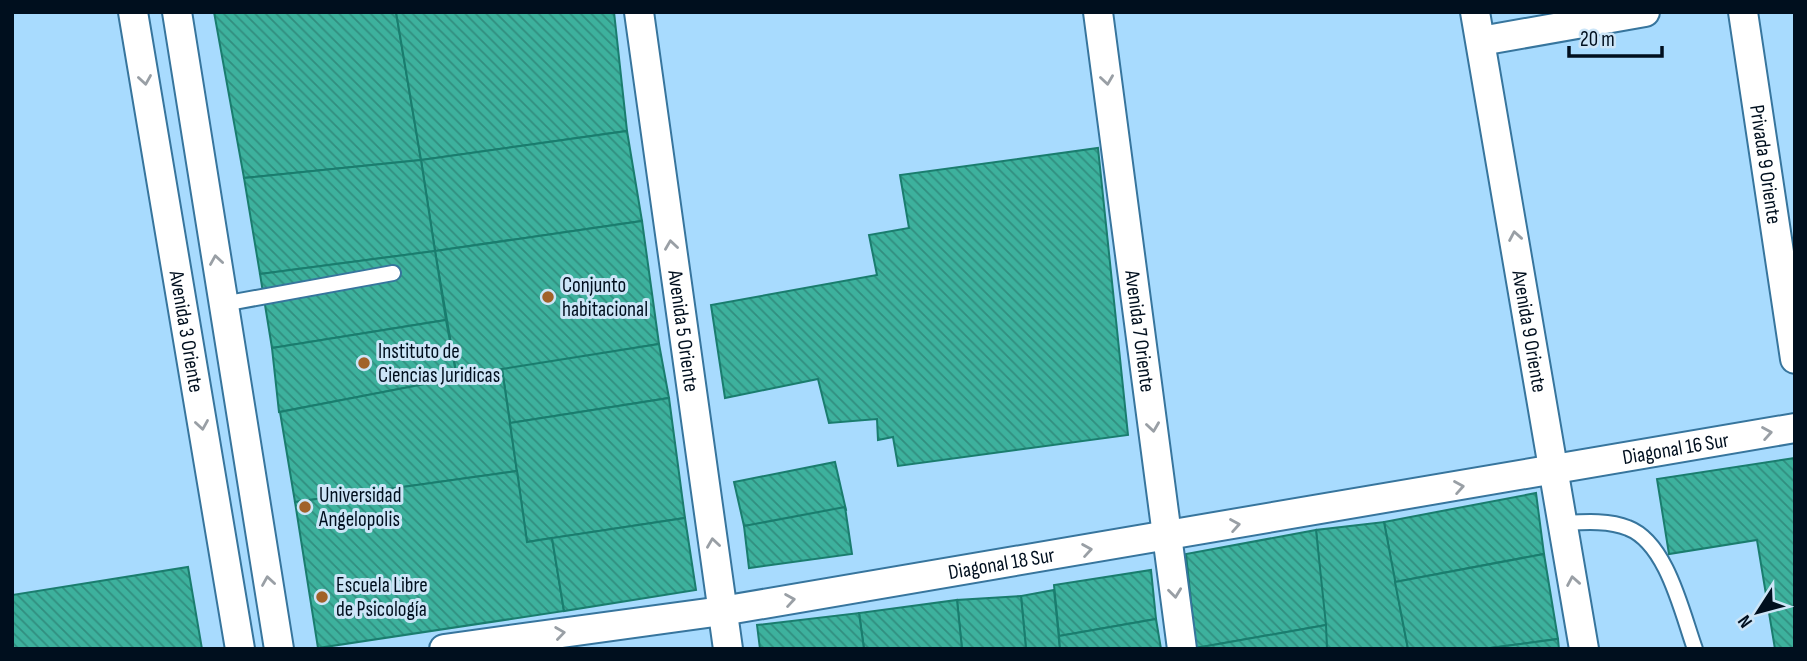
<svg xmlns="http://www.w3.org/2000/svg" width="1807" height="661" viewBox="0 0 1807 661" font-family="'Sofia Sans Condensed',sans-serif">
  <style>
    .building { fill: url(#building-back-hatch); stroke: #1a7d6e; stroke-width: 2 }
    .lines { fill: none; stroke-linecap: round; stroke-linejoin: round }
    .lane-casing { stroke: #37759d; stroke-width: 18 }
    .street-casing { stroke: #37759d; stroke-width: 32 }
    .lane { stroke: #fff; stroke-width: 14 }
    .street { stroke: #fff; stroke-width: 28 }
    .oneway { stroke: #999fa5 }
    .poi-dot { fill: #a16229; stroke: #cce5f7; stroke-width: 2.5 }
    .labels { text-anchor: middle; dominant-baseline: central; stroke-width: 6; stroke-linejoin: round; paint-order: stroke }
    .street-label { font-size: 21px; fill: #000f1e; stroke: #cce5f7 }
    .poi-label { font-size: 21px; fill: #000f1e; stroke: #cce5f7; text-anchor: start }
  </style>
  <defs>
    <pattern id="building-back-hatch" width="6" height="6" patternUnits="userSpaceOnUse" patternTransform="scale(1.75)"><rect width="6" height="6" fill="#3db19d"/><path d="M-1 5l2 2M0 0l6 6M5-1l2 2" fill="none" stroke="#318e7f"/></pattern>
  </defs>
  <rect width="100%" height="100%" fill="#a8dbfe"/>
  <!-- building -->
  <g class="building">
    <path d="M214 12H396L421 160 244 178Z"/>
    <path d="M396 12H614L627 131 421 160Z"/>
    <path d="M627 131 642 221 435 251 421 160Z"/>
    <path d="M1098 148 1128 435 898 466 893 437 878 440 877 419 829 423 818 379 725 398 711 305 877 275 869 235 909 228 900 175Z"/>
    <path d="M421 160 435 251 260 274 244 178Z"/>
    <path d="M642 221 659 344 457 378 435 251Z"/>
    <path d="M435 251 446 320 272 348 260 274Z"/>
    <path d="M446 320 457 378 279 412 272 348Z"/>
    <path d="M659 344 669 398 510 423 502 369Z"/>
    <path d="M502 369 517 471 295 502 280 412Z"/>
    <path d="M669 398 685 518 527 542 510 423Z"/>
    <path d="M1795 458V649H1775L1757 540 1669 554 1657 479Z"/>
    <path d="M835 462 846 510 744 526 734 482Z"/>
    <path d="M517 471 527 542 552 538 564 611 318 648 295 502Z"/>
    <path d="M1536 493 1544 554 1395 582 1384 522Z"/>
    <path d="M845 507 852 554 749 568 744 526Z"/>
    <path d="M685 518 696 590 564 611 552 538Z"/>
    <path d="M1384 522 1408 649H1327L1316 530Z"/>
    <path d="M1316 530 1326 625 1196 648 1186 554Z"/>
    <path d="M1544 554 1558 639 1483 649H1408L1395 582Z"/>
    <path d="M188 567 202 649H12V595Z"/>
    <path d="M1151 570 1156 619 1059 636 1054 585Z"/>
    <path d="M1054 590 1060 649H1026L1021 596Z"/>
    <path d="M1021 596 1026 649H962L957 600Z"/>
    <path d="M957 600 962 649H864L859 613Z"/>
    <path d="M859 613 864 649H760L757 625Z"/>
    <path d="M1156 619 1161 649H1060L1059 636Z"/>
    <path d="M1326 625 1327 649 1196 648Z"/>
    <path d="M1558 639 1559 649H1483Z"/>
  </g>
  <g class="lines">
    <!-- lane casing -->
    <g class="lane-casing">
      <g id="lane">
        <path d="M223 304 393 273"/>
        <path d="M1563 523C1583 522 1609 520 1628 528 1667 543 1682 613 1695 649"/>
      </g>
    </g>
    <!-- street casing -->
    <g class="street-casing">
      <g id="street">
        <path id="s1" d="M133 12 240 649"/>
        <path d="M177 12 279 649"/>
        <path id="s2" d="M639 12 728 649"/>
        <path id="s3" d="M1098 12 1182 649"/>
        <path id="s4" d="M1475 12 1584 649"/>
        <path id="s5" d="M1743 12 1795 359"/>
        <path d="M1481 41 1645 12"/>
        <path id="s6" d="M444 649 722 611 1795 428"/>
      </g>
    </g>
    <!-- lane -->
    <use href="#lane" class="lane"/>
    <!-- street -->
    <use href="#street" class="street"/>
  </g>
  <!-- one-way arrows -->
  <defs><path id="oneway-chevron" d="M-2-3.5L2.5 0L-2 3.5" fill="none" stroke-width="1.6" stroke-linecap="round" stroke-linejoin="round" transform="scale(1.75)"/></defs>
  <g class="oneway">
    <use href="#oneway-chevron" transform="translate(145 80) rotate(81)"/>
    <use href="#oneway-chevron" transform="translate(1107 80) rotate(82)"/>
    <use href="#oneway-chevron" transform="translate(1515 236) rotate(-100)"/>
    <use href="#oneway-chevron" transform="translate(671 245) rotate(-98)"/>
    <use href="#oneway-chevron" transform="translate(216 260) rotate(-99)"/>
    <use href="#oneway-chevron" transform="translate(202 425) rotate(81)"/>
    <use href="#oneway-chevron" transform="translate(1153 427) rotate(82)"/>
    <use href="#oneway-chevron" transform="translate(1767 433) rotate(-10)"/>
    <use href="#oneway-chevron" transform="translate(1459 487) rotate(-10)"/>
    <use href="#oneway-chevron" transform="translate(1235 525) rotate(-10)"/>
    <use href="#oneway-chevron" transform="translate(713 543) rotate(-98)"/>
    <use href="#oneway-chevron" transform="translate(1087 550) rotate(-9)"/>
    <use href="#oneway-chevron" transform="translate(268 581) rotate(-99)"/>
    <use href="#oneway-chevron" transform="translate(1573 581) rotate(-100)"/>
    <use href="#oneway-chevron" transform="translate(1175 593) rotate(83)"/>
    <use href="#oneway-chevron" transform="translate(790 600) rotate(-9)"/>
    <use href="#oneway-chevron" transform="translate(560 633) rotate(-8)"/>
  </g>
  <!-- markers -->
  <g class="poi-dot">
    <circle cx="548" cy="297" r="7"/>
    <circle cx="364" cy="363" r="7"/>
    <circle cx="305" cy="507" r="7"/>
    <circle cx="322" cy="597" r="7"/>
  </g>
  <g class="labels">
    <!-- street labels -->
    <g class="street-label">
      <text stroke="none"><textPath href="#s5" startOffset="154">Privada 9 Oriente</textPath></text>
      <text stroke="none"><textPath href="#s1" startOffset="324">Avenida 3 Oriente</textPath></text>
      <text stroke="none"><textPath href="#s3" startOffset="322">Avenida 7 Oriente</textPath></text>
      <text stroke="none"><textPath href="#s4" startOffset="324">Avenida 9 Oriente</textPath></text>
      <text stroke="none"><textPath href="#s2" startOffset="322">Avenida 5 Oriente</textPath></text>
      <text stroke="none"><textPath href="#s6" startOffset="1248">Diagonal 16 Sur</textPath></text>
      <text stroke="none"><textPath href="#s6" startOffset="564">Diagonal 18 Sur</textPath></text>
    </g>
    <!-- poi labels -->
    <g class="poi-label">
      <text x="562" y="285">Conjunto<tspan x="562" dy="24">habitacional</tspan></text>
      <text x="378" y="351">Instituto de<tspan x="378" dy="24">Ciencias Juridicas</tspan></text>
      <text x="319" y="495">Universidad<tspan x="319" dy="24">Angelopolis</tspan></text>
      <text x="336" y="585">Escuela Libre<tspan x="336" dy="24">de Psicología</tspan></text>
    </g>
  </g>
  <!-- border -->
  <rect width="1807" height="661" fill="none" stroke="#000f1e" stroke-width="28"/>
  <!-- north arrow -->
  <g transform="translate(1758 612) rotate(234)" stroke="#cce5f7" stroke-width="5" paint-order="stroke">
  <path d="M0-5L12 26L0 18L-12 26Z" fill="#000f1e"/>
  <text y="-10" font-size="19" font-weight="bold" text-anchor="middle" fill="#000f1e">N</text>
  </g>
  <!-- scale -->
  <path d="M1569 46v10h93v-10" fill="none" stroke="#000f1e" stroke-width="3.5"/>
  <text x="1580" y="46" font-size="21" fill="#000f1e" stroke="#cce5f7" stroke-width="5" paint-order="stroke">20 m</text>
</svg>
